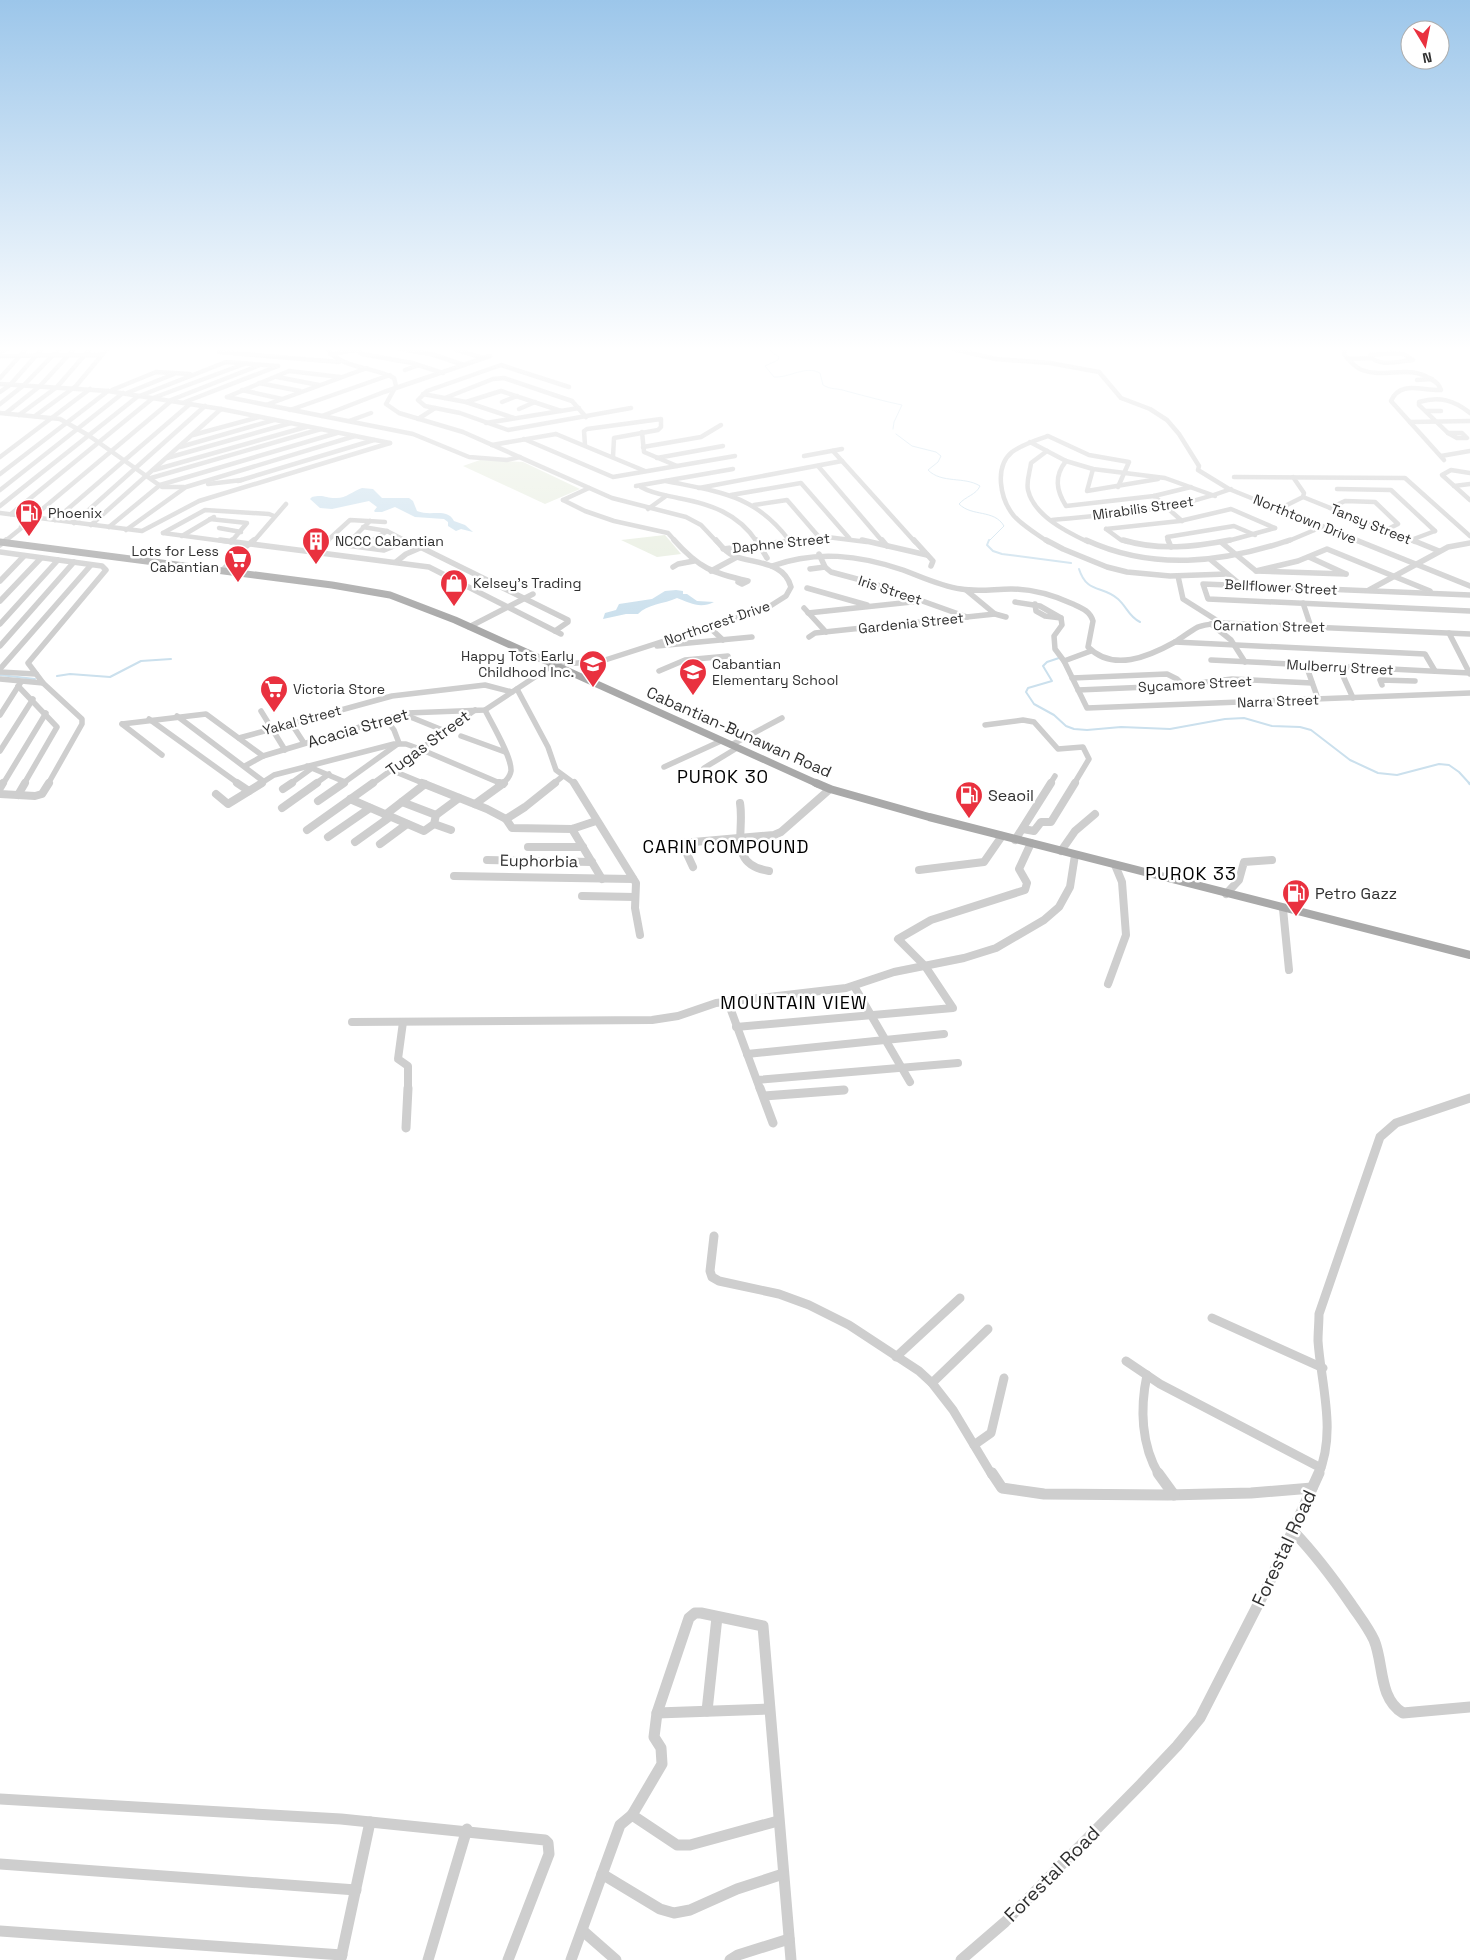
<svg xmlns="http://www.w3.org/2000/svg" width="1470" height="1960" viewBox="0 0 1470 1960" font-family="'Space Grotesk',sans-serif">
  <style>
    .green { fill: #e7eddf }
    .water { fill: #cbe0ed }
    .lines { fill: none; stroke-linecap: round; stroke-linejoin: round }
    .stream-far2 { stroke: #cbe0ed; stroke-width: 1 }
    .stream-far1 { stroke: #cbe0ed; stroke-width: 2 }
    .stream { stroke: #cbe0ed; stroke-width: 2.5 }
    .minor-far4 { stroke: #cecece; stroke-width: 4.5 }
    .minor-far3 { stroke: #cecece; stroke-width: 5.5 }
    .minor-far2 { stroke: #cecece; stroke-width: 8 }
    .minor-far1 { stroke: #cecece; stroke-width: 9 }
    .minor { stroke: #cecece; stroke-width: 11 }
    .major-far1 { stroke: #a9a9a9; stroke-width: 7 }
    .major { stroke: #a9a9a9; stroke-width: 8 }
    .labels { text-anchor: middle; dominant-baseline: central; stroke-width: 5; stroke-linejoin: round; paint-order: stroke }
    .far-street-label { font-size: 14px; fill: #313131; stroke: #fff }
    .far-poi-label { font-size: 14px; fill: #313131; stroke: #fff; text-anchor: start }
    .street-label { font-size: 16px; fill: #313131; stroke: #fff }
    .poi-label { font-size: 16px; fill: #313131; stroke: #fff; text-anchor: start }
    .neighbourhood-label { font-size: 18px; letter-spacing: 1px; fill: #000; stroke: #fff }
    .near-street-label { font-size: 19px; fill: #313131; stroke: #fff }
  </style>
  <rect width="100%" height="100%" fill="#fff"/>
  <!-- green -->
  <g class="green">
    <path d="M480 460 523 462 580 489 545 504 463 466Z"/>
    <path d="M665 535 681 554 657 557 621 540Z"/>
  </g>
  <!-- water -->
  <g class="water">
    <path d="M362 488 373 489 382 498H409L413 501 417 511C431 517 447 507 454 521L465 525 473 532 461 529 456 531 448 526V522L444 519 415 517 395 507 382 512H375L374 511 377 507 369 501 332 509 320 508 310 499 312 497C323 494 326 498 335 498 345 499 353 491 362 488Z"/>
    <path d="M676 590 683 591V594H687L697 601 714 602C700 609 690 603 677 598 664 604 647 604 638 614H626L603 619 605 613 616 610 619 604 652 599 665 591Z"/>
  </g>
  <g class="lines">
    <!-- stream-far2 -->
    <g class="stream-far2">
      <path d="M768 349 779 357 778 360 765 366 774 377C790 378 805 365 820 373L823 385C831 390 838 388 846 391 865 396 883 401 902 405L894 422 893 429"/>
      <path d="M896 434 912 446 936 452 941 456 938 462 928 470C942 484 964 476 980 486 976 495 966 496 959 504 972 517 994 509 1004 526L988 542"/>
    </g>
    <!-- stream-far1 -->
    <g class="stream-far1">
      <path d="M989 540 987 545 993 551 1002 554 1071 563"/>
      <path d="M1079 569C1087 594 1102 585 1118 599 1127 607 1129 617 1140 622"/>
      <path d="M1059 658 1047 662 1043 666 1052 681 1028 688 1026 692 1034 704 1054 715 1066 726 1074 729 1087 730 1121 727 1170 729 1225 719 1244 718 1272 726 1300 727 1311 730 1350 760 1378 773 1397 775 1439 764 1449 765 1459 772 1470 784"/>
      <path d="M0 675 35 679"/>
      <path d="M57 676 70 674 110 677 141 661 171 659"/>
    </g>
    <!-- stream -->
    <path class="stream" d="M1469 783 1470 784"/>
    <!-- minor-far4 -->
    <g class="minor-far4">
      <path d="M328 349C339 368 375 367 394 378L396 386 386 404 399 413 463 432 612 498 686 517 701 525 717 542"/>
      <path d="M356 349 362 354 412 363 443 373"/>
      <path d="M399 349 431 354 464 365"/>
      <path d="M454 349 483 358"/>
      <path d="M953 349 996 359 1050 363 1099 372 1121 398 1150 409 1167 420 1179 434 1199 466 1198 470 1229 489 1360 542"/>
      <path d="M1345 349 1344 354C1349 360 1354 367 1362 370 1385 379 1408 364 1431 379 1436 382 1439 384 1441 390 1422 391 1400 380 1391 401L1444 460"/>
      <path d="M0 352 8 349"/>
      <path d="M219 352 339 362"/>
      <path d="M1393 353 1404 354 1413 360C1400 361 1377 368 1370 355Z"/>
      <path d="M330 354 357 350"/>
      <path d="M0 356 102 355"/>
      <path d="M1348 359 1371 358"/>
      <path d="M405 370 419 365"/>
      <path d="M277 377 319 385"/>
      <path d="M0 378 26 349"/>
      <path d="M1417 380 1432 379"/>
      <path d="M259 383 300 391"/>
      <path d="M0 384 108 391 221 409 390 443"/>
      <path d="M569 387 501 365 427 391 418 400 425 406 460 413 508 430 631 408"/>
      <path d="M112 390 156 372 190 374"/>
      <path d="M242 390 282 399"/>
      <path d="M0 392 10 385 42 349"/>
      <path d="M127 393 174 374"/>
      <path d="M423 394 466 402 514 418"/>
      <path d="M227 397 413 434 469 457 507 460 520 457"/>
      <path d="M227 397 289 371 340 377"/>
      <path d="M445 398 493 379 504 378 572 401 586 417"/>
      <path d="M171 400 260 365"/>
      <path d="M185 402 278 366"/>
      <path d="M466 402 501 391 561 411"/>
      <path d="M502 402 517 396"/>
      <path d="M0 404 24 385 59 349"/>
      <path d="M266 405 367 368"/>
      <path d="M519 409 535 402"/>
      <path d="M290 410 390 375"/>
      <path d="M1426 411H1441"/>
      <path d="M0 413 60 419 88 435 162 487H184"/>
      <path d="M6 413 40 386 74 349"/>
      <path d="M19 415 57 387 90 349"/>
      <path d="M35 416 76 386 107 349"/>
      <path d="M322 416 384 392 490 356"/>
      <path d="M418 419 435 408"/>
      <path d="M349 421 371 413"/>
      <path d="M1410 422 1470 421"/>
      <path d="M486 423 579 408"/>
      <path d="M642 432 644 452 677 466"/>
      <path d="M1448 433H1462L1467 438H1457Z"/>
      <path d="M1448 433 1419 405V402C1439 396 1454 400 1470 413"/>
      <path d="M556 434 645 471"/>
      <path d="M193 435 259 417"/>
      <path d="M524 439 613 477 735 456"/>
      <path d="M1030 442 1066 461 1093 469 1165 478 1215 496"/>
      <path d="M492 445 556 434"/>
      <path d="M585 445 584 431 587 429 661 419V427L658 430 614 438 613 457"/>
      <path d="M180 447 274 420"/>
      <path d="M643 447 701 437 721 425"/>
      <path d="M833 451 915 542"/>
      <path d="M1047 451 1031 463C1030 472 1026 481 1028 490 1034 516 1067 532 1088 542"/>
      <path d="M804 456 842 449"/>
      <path d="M1441 456 1470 451"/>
      <path d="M0 457 90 389"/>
      <path d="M167 458 291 423"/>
      <path d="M657 458 723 446"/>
      <path d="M1066 461C1054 476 1056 490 1066 506L1154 496 1191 487"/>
      <path d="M818 466 883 542"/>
      <path d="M1093 469 1087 491 1158 479"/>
      <path d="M154 470 306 427"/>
      <path d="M1470 473 1451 470 1442 475 1470 500"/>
      <path d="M0 474 108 391"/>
      <path d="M1234 477 1405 478 1470 536"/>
      <path d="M1293 477 1304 493 1303 497"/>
      <path d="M151 478 321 429"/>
      <path d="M238 481 374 440"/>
      <path d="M666 481C719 492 754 494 789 540"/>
      <path d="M208 484 242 480"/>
      <path d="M636 486 733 469"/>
      <path d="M1454 486 1470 484"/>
      <path d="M641 487C653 494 665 495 678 498 710 504 738 513 757 542"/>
      <path d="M699 488 842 461"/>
      <path d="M1337 489 1391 490 1435 531"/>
      <path d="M0 490 123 393"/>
      <path d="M731 495 801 483 849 538"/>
      <path d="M1154 496 1182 521"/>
      <path d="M563 500 585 511 614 521 668 533 676 542"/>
      <path d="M563 500 589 488"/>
      <path d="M754 505 787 500 819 537"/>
      <path d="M0 506 137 397 226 362 278 366"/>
      <path d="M1330 508 1345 501 1375 502 1398 524 1386 530"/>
      <path d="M648 509 666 496"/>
      <path d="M1279 509 1303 497 1415 542"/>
      <path d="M0 513 142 531 199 501 390 443"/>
      <path d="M11 514 153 398 244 364"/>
      <path d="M210 519 247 523 231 542"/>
      <path d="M55 520 190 404"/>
      <path d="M1052 520C1113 514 1173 511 1231 489"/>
      <path d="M74 523 205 406"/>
      <path d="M91 525 221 409"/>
      <path d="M21 527 171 401"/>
      <path d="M109 527 160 485 337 433"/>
      <path d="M363 527 387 531 408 542"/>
      <path d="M219 528 241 532"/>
      <path d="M1106 529 1121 540 1128 542"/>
      <path d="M1106 529 1180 521 1231 509 1275 528"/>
      <path d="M126 530 186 487 355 436"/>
      <path d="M163 533 230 542"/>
      <path d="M163 533 205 510 269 514 274 516"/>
      <path d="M182 536 214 517"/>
      <path d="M1411 540 1435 531"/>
      <path d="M4 542 24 526"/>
      <path d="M253 542 286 504"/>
      <path d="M326 542 350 520 385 522"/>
      <path d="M349 542 370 521"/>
      <path d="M370 542 387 531"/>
      <path d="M788 542 827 537 867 542"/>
      <path d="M1048 542C1037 534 1023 526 1014 516 1000 499 994 467 1012 452 1023 444 1036 440 1048 436L1089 455 1129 462 1118 487"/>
      <path d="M1169 542 1167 537 1234 526 1255 535"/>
      <path d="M1224 542 1275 528"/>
      <path d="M1286 542 1324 526"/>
    </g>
    <!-- minor-far3 -->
    <g class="minor-far3">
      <path d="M220 540 429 567 561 634"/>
      <path d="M351 540 346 545 384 550 406 541"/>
      <path d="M406 540 568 620V622L555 631"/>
      <path d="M674 540C699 568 712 573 748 581L742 584 738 582 739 580"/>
      <path d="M756 540 767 558"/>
      <path d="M862 540 927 555"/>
      <path d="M882 540 887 546"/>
      <path d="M914 540 933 561 931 566"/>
      <path d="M1046 540 1063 549 1107 567 1127 572 1170 576 1227 574"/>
      <path d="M1086 540C1153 571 1222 563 1290 540"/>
      <path d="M1123 540C1159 551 1194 547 1230 540"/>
      <path d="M1168 540 1171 547"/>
      <path d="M1356 540 1470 586"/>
      <path d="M1412 540 1439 551"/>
      <path d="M231 542 232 540"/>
      <path d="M1222 543 1256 571 1346 574"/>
      <path d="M0 545 6 540"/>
      <path d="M363 547 371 540"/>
      <path d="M723 549 798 540"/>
      <path d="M0 552 102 566 106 570 28 663 43 683 82 719V724L48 784"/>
      <path d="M315 552 328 540"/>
      <path d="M819 554 825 567 831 572 872 583 967 617"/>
      <path d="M1309 557 1346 574"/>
      <path d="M1211 560 1241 585"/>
      <path d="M396 562 406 554 420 548"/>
      <path d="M772 566C816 550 859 555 903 570 922 577 940 586 961 589 978 592 994 589 1011 589 1033 589 1053 595 1073 604 1082 608 1090 611 1093 621L1088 647C1113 672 1148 657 1175 642 1182 638 1190 631 1198 627 1205 624 1214 624 1221 623L1470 634"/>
      <path d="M673 567 678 564 694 561"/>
      <path d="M810 569 825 567"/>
      <path d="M222 571 238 553 254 540"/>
      <path d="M711 571 737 557"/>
      <path d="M1256 571 1298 561 1327 549 1430 591"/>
      <path d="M1178 576 1183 599 1221 623"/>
      <path d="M0 581 24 556"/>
      <path d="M807 588 867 605"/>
      <path d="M966 590 995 614 1006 617"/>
      <path d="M1369 590 1448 547 1470 543"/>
      <path d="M1470 595 1203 584 1208 599 1470 611"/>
      <path d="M0 601 41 558"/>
      <path d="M1015 602 1040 606 1061 618 1062 625 1054 636 1055 649 1064 661 1087 708 1470 693"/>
      <path d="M1303 603 1311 627"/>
      <path d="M1035 604 1036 611 1045 616 1061 618"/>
      <path d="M804 608 826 632"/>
      <path d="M808 613 921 601"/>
      <path d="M0 624 58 560"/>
      <path d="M1211 624 1231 640 1245 662"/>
      <path d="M469 627 533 594"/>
      <path d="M709 627 723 640"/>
      <path d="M1449 633 1470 674"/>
      <path d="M809 637 815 633 995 614"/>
      <path d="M1175 642 1425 654 1435 671"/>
      <path d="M0 646 74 562"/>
      <path d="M657 646 752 637"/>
      <path d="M1211 660 1470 673"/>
      <path d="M544 661 570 658"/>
      <path d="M1064 661 1091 651"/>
      <path d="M1306 665 1318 699"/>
      <path d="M1339 667 1353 698"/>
      <path d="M0 669 91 565"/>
      <path d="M659 671 685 660 728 656"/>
      <path d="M0 672 36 674"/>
      <path d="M1072 678 1167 674 1177 679 1183 685"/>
      <path d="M0 679 43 683"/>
      <path d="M1382 685 1380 680 1415 681"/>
      <path d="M18 686 57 727 24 784"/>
      <path d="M517 689 548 747 556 770 575 784"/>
      <path d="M1078 690 1172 686 1232 679 1312 683"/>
      <path d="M485 710C492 724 512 757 511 771 510 777 506 781 502 784"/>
      <path d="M261 711 285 750"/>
      <path d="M403 714 445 731"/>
      <path d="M0 715 21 682"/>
      <path d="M177 716 263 781"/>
      <path d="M149 719 239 784"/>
      <path d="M291 723 304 743"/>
      <path d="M122 724 206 714 263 756"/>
      <path d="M122 724 162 755"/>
      <path d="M985 725 1023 720 1034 722 1058 749 1083 747 1089 759 1074 784"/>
      <path d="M461 736 505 752"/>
      <path d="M239 738 392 696 485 685 512 692"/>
      <path d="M731 745 782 718"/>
      <path d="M0 751 33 699"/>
      <path d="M245 766 263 756 407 713 485 710 553 665 602 661 767 608 786 596 791 587C784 561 755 564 734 556 726 553 721 546 716 540"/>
      <path d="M307 766 345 782"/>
      <path d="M664 767 721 741"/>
      <path d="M704 768 737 748"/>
      <path d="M391 770 425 784"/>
      <path d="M3 784 46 713"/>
      <path d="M260 784 274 775 394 744H406L420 749 502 784"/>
      <path d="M290 784 312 768"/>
      <path d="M315 784 329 774"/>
      <path d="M342 784 399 743 394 730 386 719"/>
      <path d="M372 784 475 710"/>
      <path d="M553 784 563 776"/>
      <path d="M1050 784 1055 776"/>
    </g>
    <!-- minor-far2 -->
    <g class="minor-far2">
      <path d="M237 783 249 791"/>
      <path d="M422 783 487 809 506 819 512 828 572 829 596 821"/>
      <path d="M499 783 503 784"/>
      <path d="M574 783 636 883 635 908 640 935"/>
      <path d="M0 788 3 783"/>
      <path d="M283 789 292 783"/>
      <path d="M0 794 35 796 42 794 49 783"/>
      <path d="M216 794 228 804 262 783"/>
      <path d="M18 795 25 783"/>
      <path d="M350 799 424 831 434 824 436 815 459 798"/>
      <path d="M318 801 344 783"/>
      <path d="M402 802 436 815"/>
      <path d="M740 803C745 832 727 864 769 871"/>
      <path d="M475 804 504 783"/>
      <path d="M282 808 317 783"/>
      <path d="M385 815 425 784"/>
      <path d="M506 819 525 807 555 783"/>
      <path d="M434 824 451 830"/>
      <path d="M572 829 602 879"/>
      <path d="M1023 829 1034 831 1041 822H1051L1075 783"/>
      <path d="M307 830 373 783"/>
      <path d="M328 837 370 808"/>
      <path d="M1015 840 1051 783"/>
      <path d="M355 842 390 817"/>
      <path d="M380 844 407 824"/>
      <path d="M528 847H583"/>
      <path d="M1061 851 1075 831 1095 814"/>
      <path d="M487 860 592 862"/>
      <path d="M693 867 682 843 774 835 781 832 830 789"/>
      <path d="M919 870 984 862 1002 836"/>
      <path d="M454 876 633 879"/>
      <path d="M1226 894 1239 880 1244 862 1272 860"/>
      <path d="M582 896 635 897"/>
      <path d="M1283 909 1289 970"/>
      <path d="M1108 984 1126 935 1122 882 1115 865"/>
      <path d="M854 986 910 1082"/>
      <path d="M728 1002 760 1089"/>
      <path d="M352 1022 652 1020 678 1016 716 1003 846 988 894 972 964 958 996 948 1044 920 1059 907 1070 887 1075 855"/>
      <path d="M403 1022 398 1059 408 1066V1089"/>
      <path d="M736 1027 953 1008 925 966 898 939 931 920 1025 890 1027 883 1019 869 1031 843"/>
      <path d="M747 1054 944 1034"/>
      <path d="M757 1080 958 1063"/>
    </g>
    <!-- minor-far1 -->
    <g class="minor-far1">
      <path d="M760 1088 773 1123"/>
      <path d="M764 1096 844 1090"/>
      <path d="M406 1128 408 1088"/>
      <path d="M714 1236 710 1271 712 1277 719 1281 779 1294 809 1305 849 1325 919 1371 932 1383 953 1410 992 1475"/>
      <path d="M1212 1318 1323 1368"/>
      <path d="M896 1357 960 1298"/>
      <path d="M1126 1361 1160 1384 1321 1468"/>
      <path d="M1147 1375C1140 1408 1141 1445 1159 1475"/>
      <path d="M932 1383 988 1329"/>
      <path d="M974 1445 991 1433 1004 1378"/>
      <path d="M1318 1475C1337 1433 1321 1384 1318 1341 1318 1332 1319 1323 1319 1314L1380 1137 1396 1123 1470 1098"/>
    </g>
    <!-- minor -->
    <g class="minor">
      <path d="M992 1473 1002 1488 1044 1494 1168 1495 1251 1493 1312 1488"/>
      <path d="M1158 1473 1174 1495"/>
      <path d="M1293 1531C1315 1554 1333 1578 1351 1604 1359 1616 1368 1627 1374 1640 1384 1663 1378 1698 1403 1713L1470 1707"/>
      <path d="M707 1711 717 1617"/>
      <path d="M657 1713 769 1709"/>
      <path d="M0 1799 341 1819 545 1840 548 1843 549 1854 508 1960"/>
      <path d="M632 1815 662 1764 661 1748 654 1737 657 1713 689 1618 695 1613H701L763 1626 791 1960"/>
      <path d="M0 1864 356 1890"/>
      <path d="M602 1874 660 1909 674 1913 690 1910 737 1889 783 1874"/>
      <path d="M0 1931 342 1955"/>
      <path d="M583 1931 616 1960"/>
      <path d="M341 1958 370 1822"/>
      <path d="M428 1960 467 1829"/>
      <path d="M571 1960 620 1825 632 1815 677 1845H690L778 1821"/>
      <path d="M730 1960 738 1955 789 1939"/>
      <path d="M961 1960 1005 1922 1141 1784 1177 1746 1200 1718 1269 1583 1319 1473"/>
    </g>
    <!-- major-far1 -->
    <path class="major-far1" d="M0 542 332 585 390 595 455 620 818 784"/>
    <!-- major -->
    <path class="major" d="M816 783 830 789 929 817 1470 955"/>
  </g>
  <!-- sky -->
  <linearGradient id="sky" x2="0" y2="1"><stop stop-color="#9cc6ea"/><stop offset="0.56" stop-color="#fff"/><stop offset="1" stop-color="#fff" stop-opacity="0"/></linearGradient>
  <rect width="1470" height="623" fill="url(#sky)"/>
  <!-- icons -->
  <defs>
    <g id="fuel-pin" transform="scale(1.4375)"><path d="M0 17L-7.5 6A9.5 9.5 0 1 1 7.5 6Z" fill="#e9313f" stroke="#fff"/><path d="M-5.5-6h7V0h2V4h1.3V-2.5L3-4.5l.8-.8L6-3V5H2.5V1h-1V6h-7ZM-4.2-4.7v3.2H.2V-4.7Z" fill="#fff"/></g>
    <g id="building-pin" transform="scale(1.4375)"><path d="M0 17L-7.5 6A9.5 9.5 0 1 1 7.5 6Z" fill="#e9313f" stroke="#fff"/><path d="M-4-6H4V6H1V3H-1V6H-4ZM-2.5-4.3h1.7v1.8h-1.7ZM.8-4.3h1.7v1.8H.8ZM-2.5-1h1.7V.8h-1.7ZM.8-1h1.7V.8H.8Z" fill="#fff"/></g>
    <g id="supermarket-pin" transform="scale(1.4375)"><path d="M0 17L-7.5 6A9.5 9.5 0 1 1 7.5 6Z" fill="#e9313f" stroke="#fff"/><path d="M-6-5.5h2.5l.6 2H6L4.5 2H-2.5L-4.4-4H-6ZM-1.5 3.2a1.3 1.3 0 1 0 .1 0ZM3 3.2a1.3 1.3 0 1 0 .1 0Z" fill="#fff"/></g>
    <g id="shop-pin" transform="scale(1.4375)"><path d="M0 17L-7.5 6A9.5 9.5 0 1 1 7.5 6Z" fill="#e9313f" stroke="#fff"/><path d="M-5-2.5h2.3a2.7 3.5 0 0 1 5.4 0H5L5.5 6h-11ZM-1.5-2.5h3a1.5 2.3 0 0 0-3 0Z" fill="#fff"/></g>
    <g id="school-pin" transform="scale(1.4375)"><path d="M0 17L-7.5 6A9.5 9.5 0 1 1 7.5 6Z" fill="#e9313f" stroke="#fff"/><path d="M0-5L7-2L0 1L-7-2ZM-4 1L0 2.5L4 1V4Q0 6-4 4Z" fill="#fff"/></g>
  </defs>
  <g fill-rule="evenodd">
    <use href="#fuel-pin" x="29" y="513"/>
    <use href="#building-pin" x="316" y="541"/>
    <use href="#supermarket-pin" x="238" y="559"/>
    <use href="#shop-pin" x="454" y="583"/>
    <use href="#school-pin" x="593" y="664"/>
    <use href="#school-pin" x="693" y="672"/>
    <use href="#supermarket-pin" x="274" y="689"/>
    <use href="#fuel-pin" x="969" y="795"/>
    <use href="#fuel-pin" x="1296" y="893"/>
  </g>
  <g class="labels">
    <!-- far-street labels -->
    <g class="far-street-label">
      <text transform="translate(1143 508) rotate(-8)">Mirabilis Street</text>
      <text transform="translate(1305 519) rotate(22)">Northtown Drive</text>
      <text transform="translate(1371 524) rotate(22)">Tansy Street</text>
      <text transform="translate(781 543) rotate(-6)">Daphne Street</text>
      <text transform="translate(1281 587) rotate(3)">Bellflower Street</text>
      <text transform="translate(890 590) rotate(18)">Iris Street</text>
      <text transform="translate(717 623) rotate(-19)">Northcrest Drive</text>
      <text transform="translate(911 623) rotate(-6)">Gardenia Street</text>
      <text transform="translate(1269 626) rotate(1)">Carnation Street</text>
      <text transform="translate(1340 667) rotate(3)">Mulberry Street</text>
      <text transform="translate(1195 684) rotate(-3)">Sycamore Street</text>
      <text transform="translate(1278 701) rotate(-2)">Narra Street</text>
      <text transform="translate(302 720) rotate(-15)">Yakal Street</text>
    </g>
    <!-- far-poi labels -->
    <g class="far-poi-label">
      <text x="48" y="513">Phoenix</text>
      <text x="335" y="541">NCCC Cabantian</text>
      <text x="219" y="551" text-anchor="end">Lots for Less<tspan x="219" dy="16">Cabantian</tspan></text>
      <text x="473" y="583">Kelsey's Trading</text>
      <text x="574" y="656" text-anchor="end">Happy Tots Early<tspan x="574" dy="16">Childhood Inc.</tspan></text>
      <text x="712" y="664">Cabantian<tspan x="712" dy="16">Elementary School</tspan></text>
      <text x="293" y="689">Victoria Store</text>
    </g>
    <!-- street labels -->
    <g class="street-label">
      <text transform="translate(358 728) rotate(-16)">Acacia Street</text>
      <text transform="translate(739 732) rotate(24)">Cabantian-Bunawan Road</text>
      <text transform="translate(428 743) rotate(-36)">Tugas Street</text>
      <text transform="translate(539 861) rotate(1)">Euphorbia</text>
    </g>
    <!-- poi labels -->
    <g class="poi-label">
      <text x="988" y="795">Seaoil</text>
      <text x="1315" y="893">Petro Gazz</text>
    </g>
    <!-- neighbourhood labels -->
    <g class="neighbourhood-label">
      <text x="723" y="776">PUROK 30</text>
      <text x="726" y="846">CARIN COMPOUND</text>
      <text x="1191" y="873">PUROK 33</text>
      <text x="794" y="1002">MOUNTAIN VIEW</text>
    </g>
    <!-- near-street labels -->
    <g class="near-street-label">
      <text transform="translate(1284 1548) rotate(-65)">Forestal Road</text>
      <text transform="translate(1052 1874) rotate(-45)">Forestal Road</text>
    </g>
  </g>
  <!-- north arrow -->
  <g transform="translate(1425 45) rotate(170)"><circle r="24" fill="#ffffff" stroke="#adadad"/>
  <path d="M0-4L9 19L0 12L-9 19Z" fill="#e9313f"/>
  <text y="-8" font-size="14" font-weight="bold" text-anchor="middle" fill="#313131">N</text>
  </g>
</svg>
